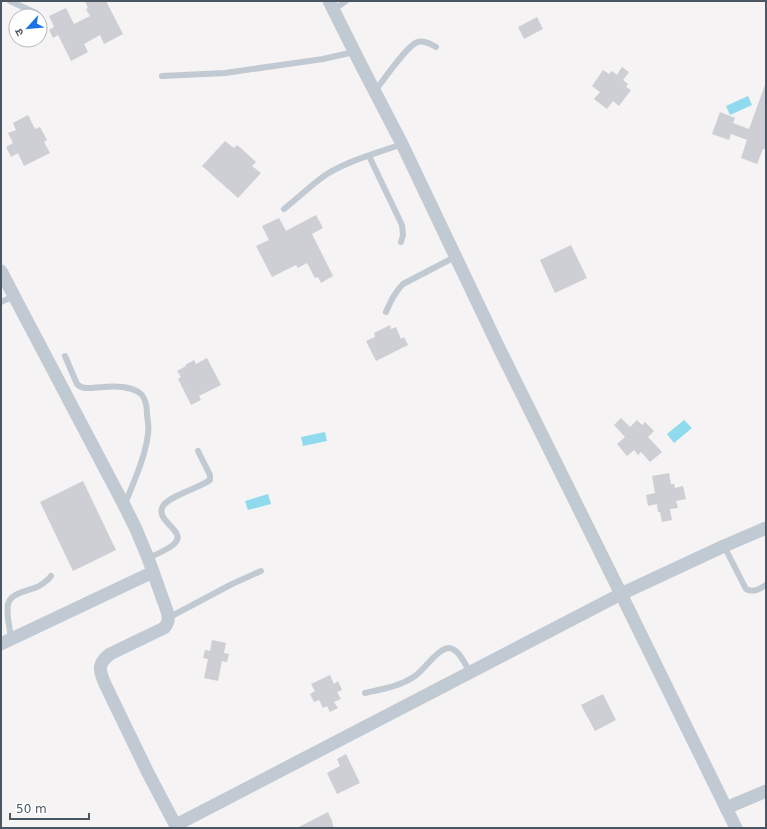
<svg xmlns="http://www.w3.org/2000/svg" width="767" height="829" viewBox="0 0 767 829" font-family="'DejaVu Sans','Noto Sans Devanagari',sans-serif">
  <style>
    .water { fill: #90daee }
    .building { fill: #cdcfd5 }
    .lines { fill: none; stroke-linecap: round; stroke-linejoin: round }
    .service { stroke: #c1cad2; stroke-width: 6 }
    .minor { stroke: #c1cad2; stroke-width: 13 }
  </style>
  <rect width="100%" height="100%" fill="#f5f3f3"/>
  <!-- water -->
  <g class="water">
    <path d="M748 96 752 105 730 115 726 106Z"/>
    <path d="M684 420 692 428 674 443 667 434Z"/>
    <path d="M325 432 327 441 303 446 301 437Z"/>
    <path d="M268 494 271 504 248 510 245 501Z"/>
  </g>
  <!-- building -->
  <g class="building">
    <path d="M85 1H106L123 34 104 44 100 35 84 44 88 52 71 61 58 35 53 38 49 30 54 27 49 16 66 8 74 24 90 16 86 9 88 8Z"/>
    <path d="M537 17 543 29 524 39 518 27Z"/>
    <path d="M622 67 629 72 623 80 628 84 626 87 631 90 619 106 613 101 607 109 594 99 600 92 592 86 603 70 609 74 612 71 617 75Z"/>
    <path d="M765 85H766V149H763L757 164 741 158 747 140 731 134 729 140 712 134 720 112 735 118 733 123 749 129Z"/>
    <path d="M28 115 35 129 40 127 47 140 44 142 50 153 24 166 18 153 11 157 6 147 13 143 8 133 16 130 13 123Z"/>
    <path d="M225 141 234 148 237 145 243 150 256 162 252 166 261 173 238 198 202 166Z"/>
    <path d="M316 215 323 228 312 234 333 276 321 283 318 277 315 278 307 263 298 268 296 265 272 277 256 246 269 240 262 226 279 218 286 231Z"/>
    <path d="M571 245 587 278 555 293 540 260Z"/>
    <path d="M390 325 391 329 396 327 401 339 404 337 408 345 376 361 366 341 375 337 374 333Z"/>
    <path d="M207 358 221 385 199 396 201 400 191 405 178 379 181 377 177 371 186 366 185 365 194 360 196 364Z"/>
    <path d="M621 418 630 427 637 420 642 425 645 422 654 431 648 437 662 452 650 462 641 452 638 455 634 450 627 456 617 444 625 437 614 425Z"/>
    <path d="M669 473 671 484H674L675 488 683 486 686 499 676 501 678 508 670 509 672 520 662 522 660 512H658L657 504 648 506 646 495 655 493 652 476Z"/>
    <path d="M83 481 116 550 73 571 40 502Z"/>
    <path d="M212 640 226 643 224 653 229 654 227 662 222 661 218 681 204 678 208 659 203 658 205 650 210 651Z"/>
    <path d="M330 675 334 684 338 681 342 690 337 692 341 699 334 702 338 708 330 712 327 706 323 708 319 700 314 702 310 694 315 691 311 684Z"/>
    <path d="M603 694 616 720 595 731 581 705Z"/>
    <path d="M346 754 360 783 337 794 327 773 340 766 337 759Z"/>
    <path d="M328 812 333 823H332L334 828H297Z"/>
  </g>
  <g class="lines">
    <!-- service -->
    <g class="service">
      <path d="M10 1 36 13"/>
      <path d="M333 10 346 1"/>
      <path d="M162 76 225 73 323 59 354 52"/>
      <path d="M375 91C382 82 408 44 418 42 424 40 430 44 436 47"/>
      <path d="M369 156 402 225 403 235 401 242"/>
      <path d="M284 209C298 198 312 184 327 174 350 160 377 153 402 144"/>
      <path d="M1 302 14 296"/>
      <path d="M386 312C391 301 395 292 403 284L455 257"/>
      <path d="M65 356 77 384C83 391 95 387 103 387 115 386 133 386 142 395 146 400 147 409 147 415 148 421 149 428 148 434 145 458 134 481 125 504"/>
      <path d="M724 546 746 589C754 593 759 589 766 585"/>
      <path d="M148 558C155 555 171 548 175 543 187 531 154 521 163 506 169 496 199 488 210 480V475L198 451"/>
      <path d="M168 618 232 584 261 571"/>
      <path d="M11 639C10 628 6 615 8 604 11 592 30 591 39 586 44 583 48 580 51 576"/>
      <path d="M365 693C383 689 401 686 415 676 425 669 437 649 449 648 458 648 466 665 470 673"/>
    </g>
    <!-- minor -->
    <g class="minor">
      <path d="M329 1 360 63 402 144 500 350 621 594 736 828"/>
      <path d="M1 271 14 296 124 505 136 529 148 558 167 611C169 619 169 622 164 628L110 654C97 664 99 670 105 684L147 771 177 828"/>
      <path d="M1 644 153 572"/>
      <path d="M726 808 766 791"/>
      <path d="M176 825 621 594 724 546 766 528"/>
    </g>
  </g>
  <!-- border -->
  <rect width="767" height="829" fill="none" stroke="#4a5661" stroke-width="4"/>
  <!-- north arrow -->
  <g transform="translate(28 28) rotate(243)"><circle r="19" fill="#ffffff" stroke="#b7bbc0"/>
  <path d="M0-3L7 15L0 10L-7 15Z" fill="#1a73e8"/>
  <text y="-6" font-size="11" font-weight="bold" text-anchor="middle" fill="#4a5661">उ</text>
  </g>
  <!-- scale -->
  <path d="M10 813v6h79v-6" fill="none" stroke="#4a5661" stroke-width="2"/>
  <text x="16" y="813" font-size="12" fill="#4a5661" stroke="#ffffff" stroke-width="3" paint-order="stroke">50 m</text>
</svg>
